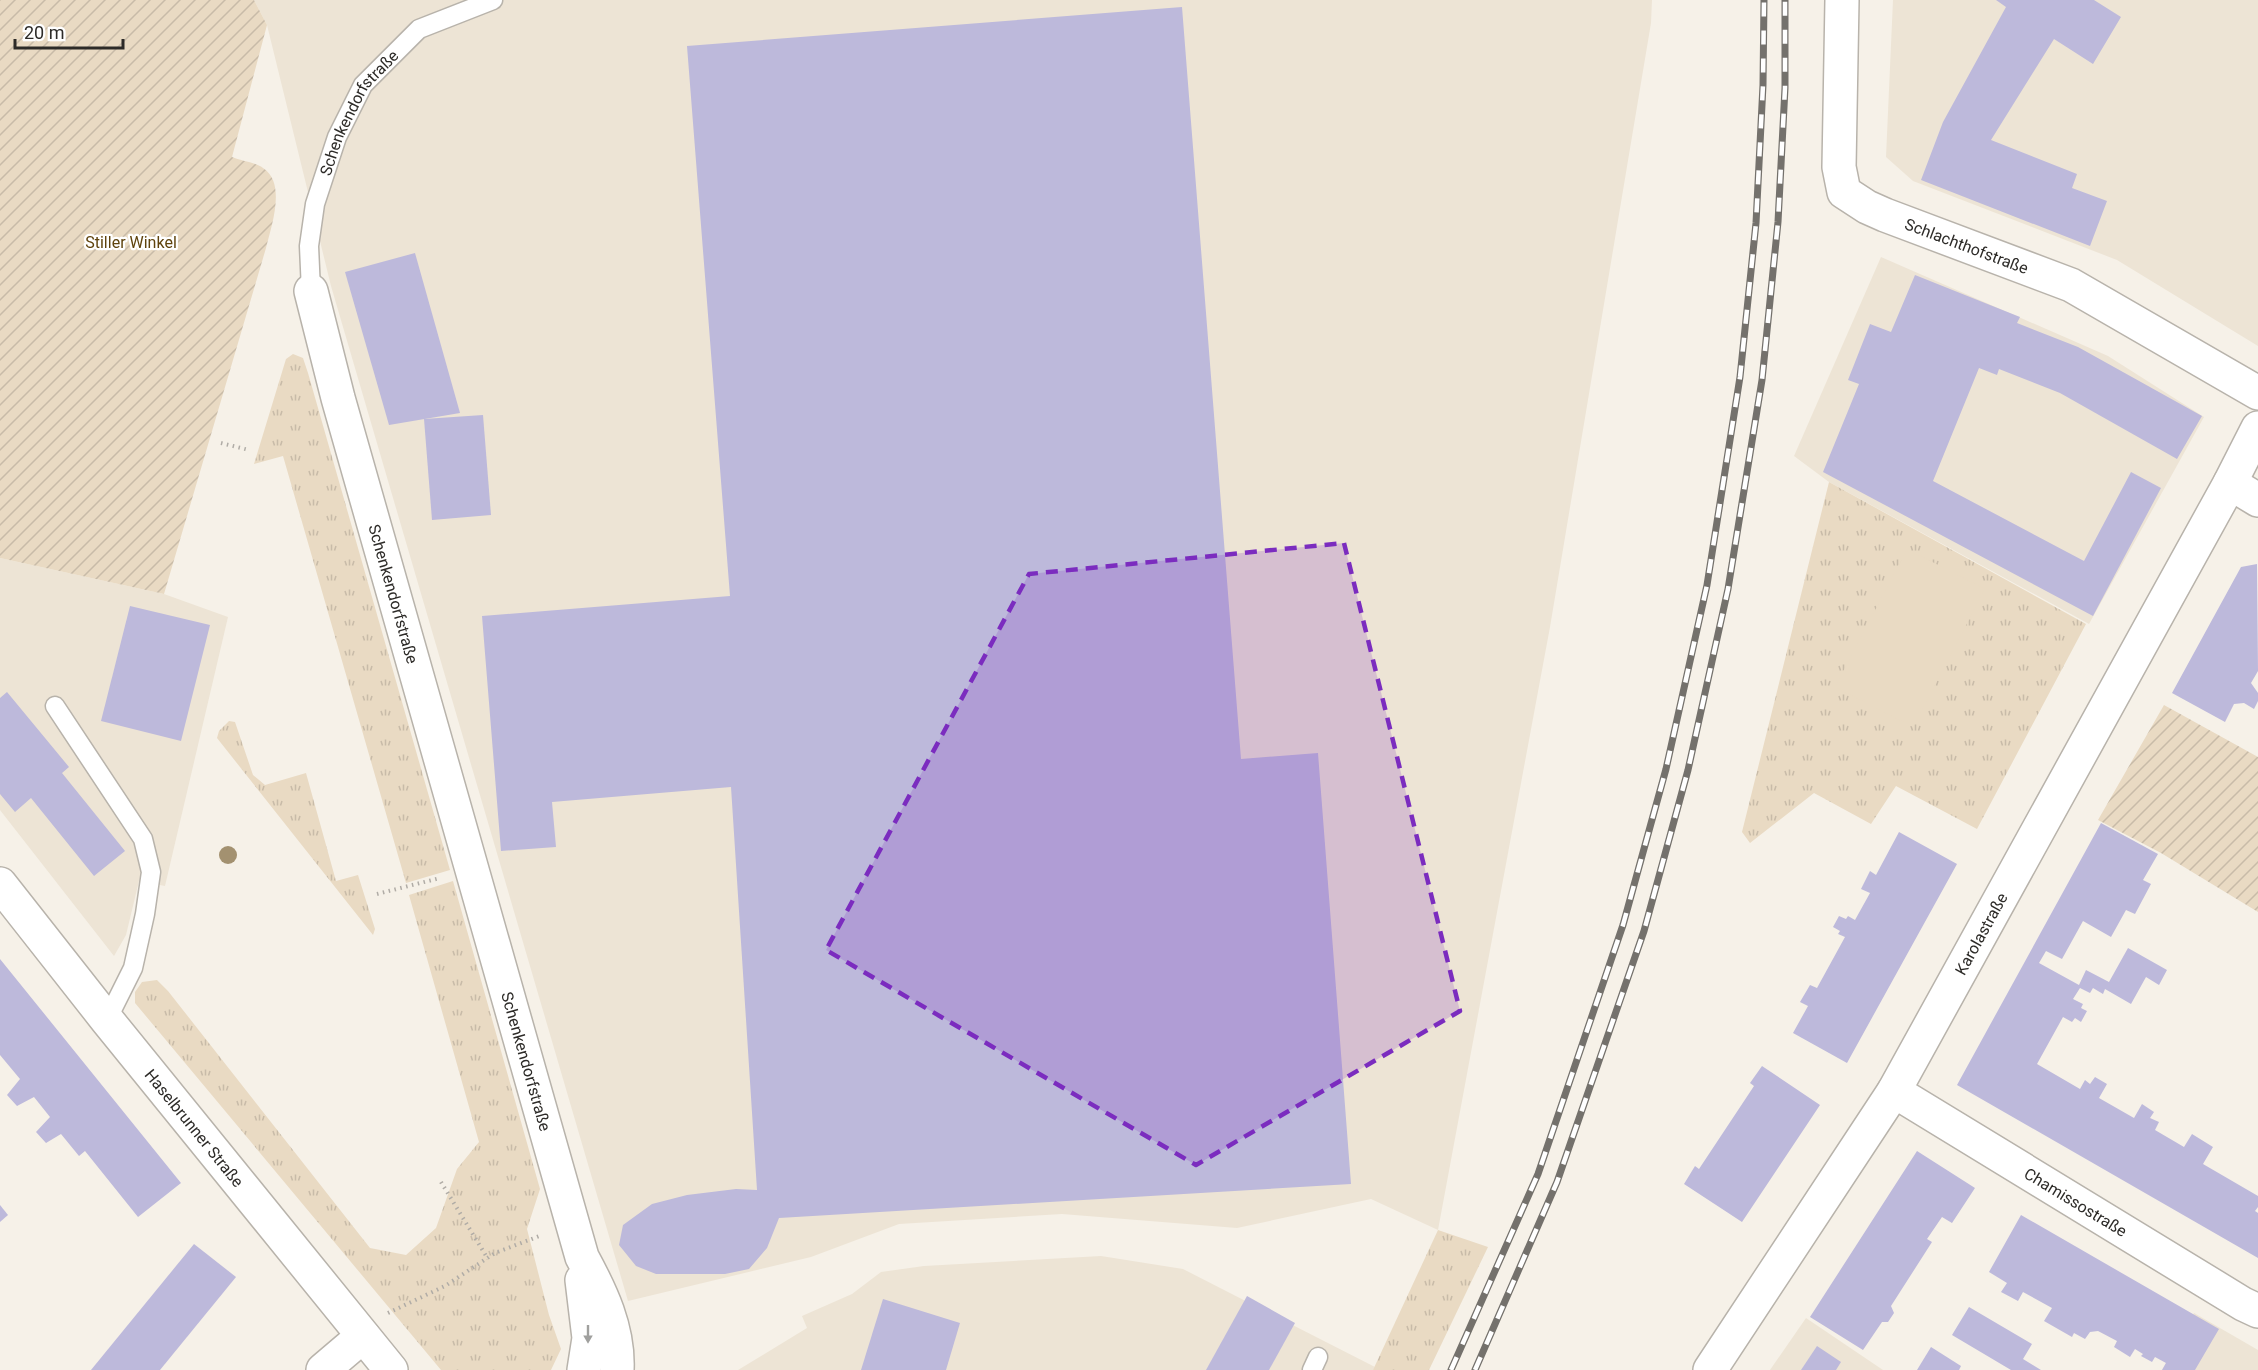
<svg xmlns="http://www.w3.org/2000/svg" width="2258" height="1370" viewBox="0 0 2258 1370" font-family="Roboto,sans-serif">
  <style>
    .built { fill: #ede4d5 }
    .grass { fill: url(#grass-tufts) }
    .garden { fill: url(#garden-furrows) }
    .pitch { fill: #e9dac3 }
    .building { fill: #bdb9db }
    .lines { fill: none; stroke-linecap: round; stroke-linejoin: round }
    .service-casing { stroke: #b8b3ab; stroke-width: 21 }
    .minor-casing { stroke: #b8b3ab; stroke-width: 36 }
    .tertiary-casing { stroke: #b8b3ab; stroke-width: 36 }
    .path { stroke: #b0aca6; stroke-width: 4; stroke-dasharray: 1.5 4.5; stroke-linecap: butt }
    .service { stroke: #fff; stroke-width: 18 }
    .minor { stroke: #fff; stroke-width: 33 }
    .tertiary { stroke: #fff; stroke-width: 33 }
    .rail-casing { stroke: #74716c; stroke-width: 7 }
    .rail { stroke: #fff; stroke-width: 4.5; stroke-dasharray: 14; stroke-linecap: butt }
    .tree { fill: #a39170 }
    .oneway { fill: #a0a09e }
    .marked { fill: #7b2cbf; fill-opacity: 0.2; stroke: #7b2cbf; stroke-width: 4.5; stroke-dasharray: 12 8; stroke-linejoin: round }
    .labels { text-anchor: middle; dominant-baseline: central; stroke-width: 4.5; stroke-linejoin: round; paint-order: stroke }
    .street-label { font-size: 16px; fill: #2d2b28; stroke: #fff }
    .park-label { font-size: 16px; fill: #5f430d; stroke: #fff }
  </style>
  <defs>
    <pattern id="grass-tufts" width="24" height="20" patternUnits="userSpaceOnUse" patternTransform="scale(1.5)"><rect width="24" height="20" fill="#e9dac3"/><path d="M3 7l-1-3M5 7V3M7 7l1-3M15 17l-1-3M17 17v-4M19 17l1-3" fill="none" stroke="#c8bba8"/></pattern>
    <pattern id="garden-furrows" width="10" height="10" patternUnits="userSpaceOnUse" patternTransform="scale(1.5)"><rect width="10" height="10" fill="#e9dac3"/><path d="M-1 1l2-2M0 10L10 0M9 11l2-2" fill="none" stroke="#c8bba8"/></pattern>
  </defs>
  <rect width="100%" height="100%" fill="#f6f1e8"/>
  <!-- built -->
  <g class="built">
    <path d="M254 0H1652L1651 23 1550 627 1438 1230 1371 1199 1237 1228 1062 1214 899 1224 811 1257 628 1301 331 286 267 25Z"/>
    <path d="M1893 0H2258V346L2117 260 1913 181 1886 157Z"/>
    <path d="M1881 257 2108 356 2204 417 2089 624 1829 482 1794 456Z"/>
    <path d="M0 558 164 594 228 617 165 886 139 881 126 935 114 956 0 810Z"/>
    <path d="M1101 1256 1183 1269 1375 1367 1373 1370H738L807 1328 802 1316 852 1294 881 1272 924 1266Z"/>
    <path d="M2194 1313 2258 1350V1370H2162Z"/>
    <path d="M1806 1318 1883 1370H1770Z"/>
  </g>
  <!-- grass -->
  <g class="grass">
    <path d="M293 354 303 358 308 373 450 870 406 883 283 456 254 464 286 359Z"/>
    <path d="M1829 482 2086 624 1977 829 1896 786 1871 824 1814 793 1750 843 1742 832Z"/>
    <path d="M229 721 235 722 253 775 265 785 306 773 336 881 358 875 375 929 373 935 217 738 219 731Z"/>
    <path d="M453 881 540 1189 527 1229 549 1315 561 1349 551 1370H441L135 1003V992L142 982 157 980 168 991 370 1248 406 1255 436 1228 457 1169 479 1142 409 895Z"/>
    <path d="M1438 1230 1488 1247 1429 1370H1373Z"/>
  </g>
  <!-- garden -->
  <g class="garden">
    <path d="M0 0H254L267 25 232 157C241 161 255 162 263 168 287 183 271 227 266 248L164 594 0 558Z"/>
    <path d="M2164 705 2258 757V912L2161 853 2098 820Z"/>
  </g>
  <!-- pitch -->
  <path class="pitch" d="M1907 549 1985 589 1913 727 1835 687Z"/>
  <!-- building -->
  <g class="building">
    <path d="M1996 0H2094L2121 17 2093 64 2054 39 1991 140 2077 174 2072 188 2107 201 2090 246 1921 180 1943 122 2006 7Z"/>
    <path d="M1182 7 1241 759 1318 753 1351 1184 779 1218 767 1248 749 1269 725 1274H656L636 1266 619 1245 623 1225 652 1204 687 1195 736 1189 757 1190 731 787 552 802 556 847 501 851 482 616 730 596 687 46Z"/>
    <path d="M415 253 460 413 389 425 345 272Z"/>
    <path d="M1915 275 2020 317 2017 323 2078 347 2202 416 2177 459 2060 393 1999 369 1997 375 1979 368 1933 481 2084 561 2131 472 2161 488 2093 616 1823 472 1859 384 1848 380 1870 324 1891 332Z"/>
    <path d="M483 415 491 515 432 520 424 419Z"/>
    <path d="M2257 564 2258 671 2251 683 2258 693V701L2254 709 2244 703 2234 704 2225 722 2172 693 2241 567Z"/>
    <path d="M130 606 210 625 181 741 101 721Z"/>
    <path d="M7 692 69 767 62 773 125 851 94 876 31 798 15 812 0 794V698Z"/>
    <path d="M2101 823 2158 854 2143 880 2151 884 2135 914 2126 910 2111 937 2083 921 2062 959 2046 951 2039 963 2079 985 2086 970 2109 982 2128 948 2167 970 2159 985 2146 977 2131 1004 2105 989 2103 994 2093 988 2090 993 2080 988 2073 999 2083 1004 2081 1008 2087 1011 2081 1022 2075 1018 2072 1022 2063 1017 2037 1064 2080 1089 2085 1080 2090 1084 2095 1077 2107 1084 2099 1098 2134 1118 2142 1104 2154 1112 2150 1118 2159 1122 2155 1130 2184 1147 2192 1134 2213 1147 2203 1164 2258 1196V1207L2255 1211 2258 1213V1258L1957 1085Z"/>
    <path d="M1899 832 1957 864 1847 1063 1793 1033 1808 1006 1800 1002 1810 985 1817 988 1845 937 1838 934 1840 931 1833 927 1839 916 1846 919 1848 916 1855 920 1870 893 1861 889 1870 871 1876 875Z"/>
    <path d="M0 959 181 1183 138 1217 85 1151 79 1156 61 1134 46 1143 36 1132 50 1117 34 1097 17 1106 7 1095 20 1079 0 1055Z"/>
    <path d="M1762 1066 1820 1105 1742 1222 1684 1184 1695 1166 1699 1169 1754 1086 1750 1083Z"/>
    <path d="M1917 1151 1975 1188 1952 1223 1942 1217 1927 1239 1932 1242 1891 1306 1894 1313 1888 1322H1882L1863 1350 1810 1317Z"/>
    <path d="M0 1205 8 1215 0 1222Z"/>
    <path d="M2021 1215 2219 1329 2195 1370H2162L2166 1363 2155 1357 2152 1362 2141 1356 2143 1354 2135 1349 2130 1357 2114 1347 2117 1341 2098 1331 2090 1332 2085 1339 2074 1333 2072 1337 2044 1321 2052 1308 2023 1292 2018 1301 2001 1292 2007 1283 1989 1272Z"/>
    <path d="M194 1244 236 1277 160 1370H91Z"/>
    <path d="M1247 1296 1295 1323 1269 1370H1206Z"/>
    <path d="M883 1299 960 1323 946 1370H861Z"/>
    <path d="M1969 1307 2032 1344 2023 1359 2041 1370H2011L1952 1335Z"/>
    <path d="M1817 1346 1841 1362 1836 1370H1801Z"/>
    <path d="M1931 1347 1961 1366 1959 1370H1917Z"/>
  </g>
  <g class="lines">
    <!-- service casing -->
    <g class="service-casing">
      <g id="service">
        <path id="s1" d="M311 291 309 246 315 204 337 137 363 85 419 29 493 0"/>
        <path d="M55 706 143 839 151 872 145 914 133 968 107 1020"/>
        <path d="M1312 1370 1318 1357"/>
      </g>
    </g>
    <!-- minor casing -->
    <g class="minor-casing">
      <g id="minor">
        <path id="s2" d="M1842 0 1839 167 1844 192 1867 207 1885 215 2071 285 2258 393"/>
        <path id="s3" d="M311 291 338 398 582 1257C601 1292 619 1329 617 1370"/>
        <path d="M2230 483 2258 500"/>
        <path id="s4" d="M1894 1091 2243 1304 2258 1311"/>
        <path d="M582 1280 589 1338 584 1370"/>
        <path d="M323 1370 363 1336"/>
        <path id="s5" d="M1710 1370 1894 1091 2230 483 2258 428"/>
      </g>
    </g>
    <!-- tertiary casing -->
    <g class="tertiary-casing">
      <g id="tertiary">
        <path id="s6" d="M0 884 107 1020 391 1370"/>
      </g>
    </g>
    <!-- path -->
    <g class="path">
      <path d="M221 443 249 450"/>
      <path d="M377 894 440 878"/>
      <path d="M441 1182 488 1259"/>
      <path d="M388 1313 445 1286 495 1253 542 1235"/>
    </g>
    <!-- service -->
    <use href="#service" class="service"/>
    <!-- minor -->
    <use href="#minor" class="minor"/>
    <!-- tertiary -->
    <use href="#tertiary" class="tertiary"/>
    <!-- rail casing -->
    <g class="rail-casing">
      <g id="rail">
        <path d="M1451 1370 1538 1174 1623 925 1666 769 1707 585 1740 377 1756 223 1763 85 1764 0"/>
        <path d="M1475 1370 1557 1182 1644 931 1688 770 1728 589 1762 380 1778 222 1785 88V0"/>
      </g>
    </g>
    <!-- rail -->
    <use href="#rail" class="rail"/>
  </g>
  <!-- trees -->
  <circle class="tree" cx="228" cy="855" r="9"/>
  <!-- one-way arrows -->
  <defs><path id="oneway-solid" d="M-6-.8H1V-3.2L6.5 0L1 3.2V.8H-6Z" transform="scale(1.5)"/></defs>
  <use class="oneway" href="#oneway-solid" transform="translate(588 1334) rotate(90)"/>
  <!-- marked area -->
  <path class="marked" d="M1344 543 1460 1011 1196 1165 826 950 1029 574Z"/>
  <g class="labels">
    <!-- street labels -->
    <g class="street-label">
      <text stroke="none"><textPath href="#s1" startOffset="190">Schenkendorfstraße</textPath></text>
      <text stroke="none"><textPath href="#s2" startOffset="327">Schlachthofstraße</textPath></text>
      <text stroke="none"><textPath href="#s3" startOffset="314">Schenkendorfstraße</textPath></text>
      <text stroke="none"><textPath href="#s5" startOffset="514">Karolastraße</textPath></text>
      <text stroke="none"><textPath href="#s3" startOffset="800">Schenkendorfstraße</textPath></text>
      <text stroke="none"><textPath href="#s6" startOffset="312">Haselbrunner Straße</textPath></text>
      <text stroke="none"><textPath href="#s4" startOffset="213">Chamissostraße</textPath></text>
    </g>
    <!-- park labels -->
    <g class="park-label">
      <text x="131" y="242">Stiller Winkel</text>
    </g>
  </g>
  <!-- scale -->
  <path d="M15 39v9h108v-9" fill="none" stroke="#2d2b28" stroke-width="3"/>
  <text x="24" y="39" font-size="18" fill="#2d2b28" stroke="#ffffff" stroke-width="4.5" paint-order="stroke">20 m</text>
</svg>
